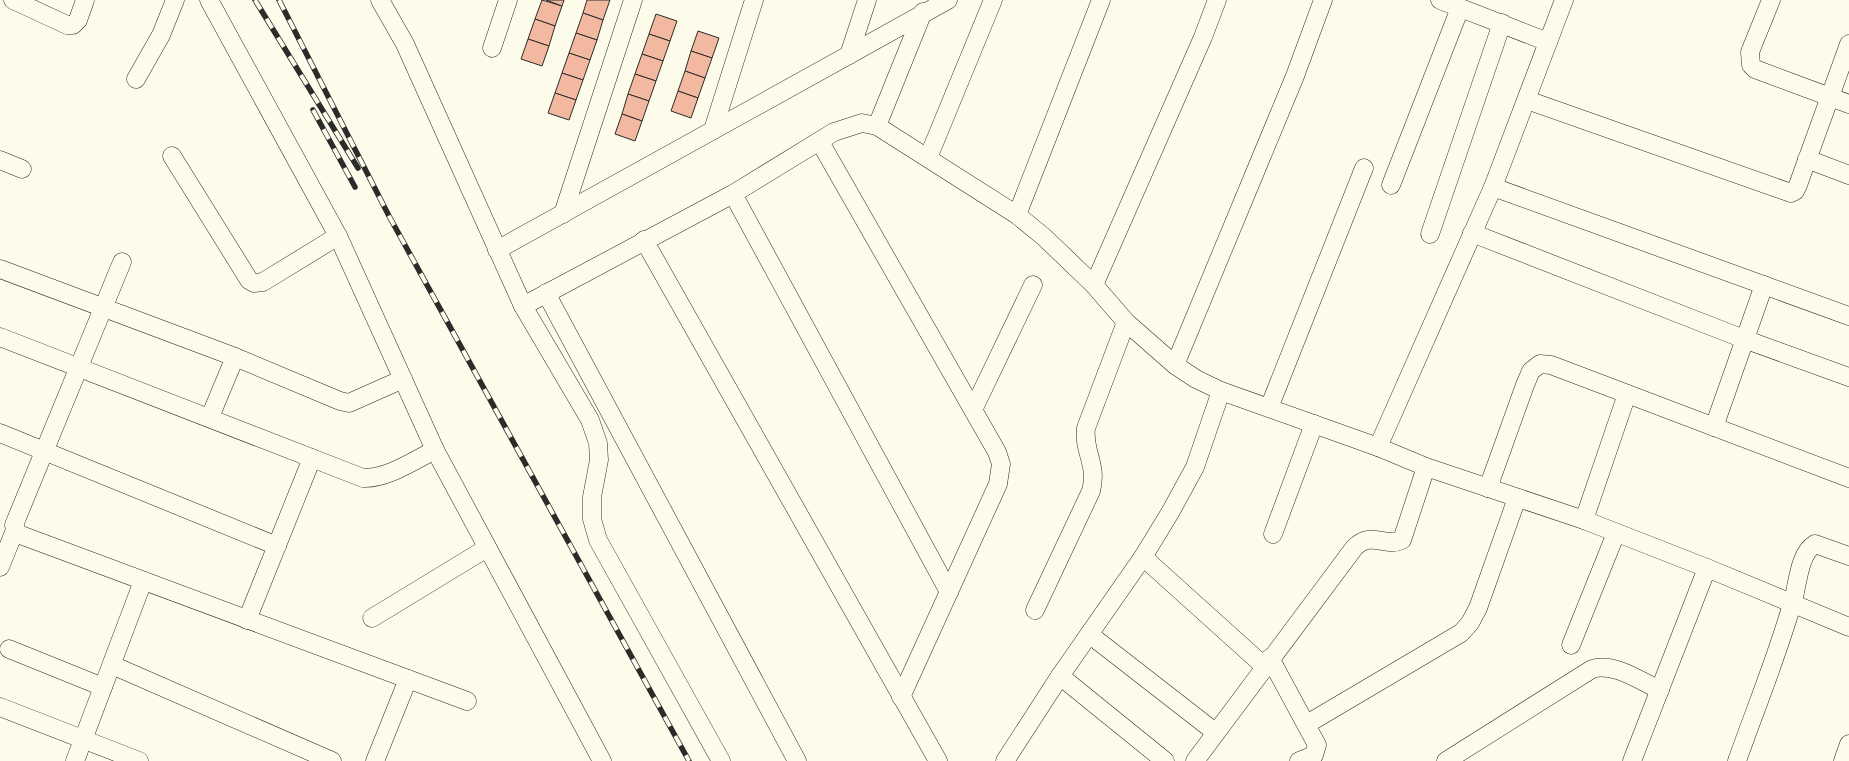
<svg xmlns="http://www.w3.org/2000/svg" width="1849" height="761" viewBox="0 0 1849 761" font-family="Helvetica,sans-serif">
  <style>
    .building { fill: #f2b8a0; stroke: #2b2b2b }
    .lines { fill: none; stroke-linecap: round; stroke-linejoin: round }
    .minor-casing { stroke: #2b2b2b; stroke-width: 19 }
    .minor { stroke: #fdfbea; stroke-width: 18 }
    .rail-casing { stroke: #2b2b2b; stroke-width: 5.5 }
    .rail { stroke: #fdfbea; stroke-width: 4; stroke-dasharray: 11; stroke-linecap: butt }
  </style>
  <rect width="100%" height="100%" fill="#fdfbea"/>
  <!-- building -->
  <g class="building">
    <path d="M542 0 562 6 555 26 535 19Z"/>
    <path d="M546 0H564L562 6Z"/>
    <path d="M587 0H610L603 20 583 13Z"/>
    <path d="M583 13 603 20 597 40 576 33Z"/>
    <path d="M656 14 677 21 670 41 649 34Z"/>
    <path d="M535 19 555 26 549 46 528 39Z"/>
    <path d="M698 31 719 38 712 58 691 51Z"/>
    <path d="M576 33 597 40 590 60 569 53Z"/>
    <path d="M649 34 670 41 663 61 642 54Z"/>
    <path d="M528 39 549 46 542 66 521 59Z"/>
    <path d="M691 51 712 58 705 78 685 71Z"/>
    <path d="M569 53 590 60 583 80 562 73Z"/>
    <path d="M642 54 663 61 656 81 635 74Z"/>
    <path d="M685 71 705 78 698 98 678 91Z"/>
    <path d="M562 73 583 80 576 100 555 93Z"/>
    <path d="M635 74 656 81 649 101 628 94Z"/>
    <path d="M678 91 698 98 691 118 671 111Z"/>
    <path d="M555 93 576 100 569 120 548 113Z"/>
    <path d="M628 94 649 101 642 121 622 114Z"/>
    <path d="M622 114 642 121 635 141 615 134Z"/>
  </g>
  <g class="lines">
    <!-- minor casing -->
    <g class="minor-casing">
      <g id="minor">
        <path d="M13 0 67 25H73L78 20 85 0"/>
        <path d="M209 0 338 236 435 450 602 761"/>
        <path d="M380 0 405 44 523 306 590 420 598 443 599 460 592 497V519L598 540 721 761"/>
        <path d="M1440 0 1548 42"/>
        <path d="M1771 0 1750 52 1751 65 1755 69 1849 104"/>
        <path d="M492 48 508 0"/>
        <path d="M849 55 867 0"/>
        <path d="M136 79 161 35 175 0"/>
        <path d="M1527 100 1791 193 1795 191 1798 185 1849 44"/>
        <path d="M877 126 923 12"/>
        <path d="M713 130 754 0"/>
        <path d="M820 142 997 452 1001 464 998 484 901 697"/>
        <path d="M172 156 249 280 254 283 263 282 338 236"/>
        <path d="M928 158 993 0"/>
        <path d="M1807 159 1849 175"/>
        <path d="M0 160 22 169"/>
        <path d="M1391 185 1460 8"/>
        <path d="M1493 187 1849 316"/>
        <path d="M733 194 949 592"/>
        <path d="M563 214 633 0"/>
        <path d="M1017 215 1101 0"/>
        <path d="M1472 233 1744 339 1849 377"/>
        <path d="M1430 234 1502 23"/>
        <path d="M644 240 938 761"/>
        <path d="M497 250 948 0"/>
        <path d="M122 262 14 525 18 534 467 701"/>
        <path d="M0 269 235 357 340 401 349 403 403 379"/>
        <path d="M1094 285 1203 37 1217 0"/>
        <path d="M546 293 797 761"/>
        <path d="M523 306 733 194 834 132 862 123 877 126 1017 215 1044 237 1094 285 1126 322 1175 365 1196 379 1221 391 1378 447 1426 467 1584 520 1707 568 1849 627"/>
        <path d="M0 337 363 478C387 479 413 461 435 450"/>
        <path d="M1175 365 1295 76 1323 0"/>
        <path d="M1269 408 1364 168"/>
        <path d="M973 410 1033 285"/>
        <path d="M210 417 235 357"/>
        <path d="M1714 427 1764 285"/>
        <path d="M0 433 277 546"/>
        <path d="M1378 447 1493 187 1564 0"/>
        <path d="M1488 488 1525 385 1531 371 1540 364 1551 365 1849 478"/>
        <path d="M1584 520 1627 394"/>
        <path d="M1273 534 1314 424"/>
        <path d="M1143 557 1264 666"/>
        <path d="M0 567 15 530"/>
        <path d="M1035 610 1091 491C1098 464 1083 452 1086 428L1126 322"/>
        <path d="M372 618 487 548"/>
        <path d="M247 620 312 458"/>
        <path d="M1089 634 1215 732"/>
        <path d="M1571 645 1616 533"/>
        <path d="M9 649 103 687"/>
        <path d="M1270 658 1317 745 1314 755 1299 761"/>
        <path d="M112 665 332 761"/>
        <path d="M1060 676 1165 761"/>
        <path d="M0 707 139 761"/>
        <path d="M1307 724 1461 633 1470 623 1478 608 1517 498"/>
        <path d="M75 761 143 581"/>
        <path d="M375 761 408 679"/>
        <path d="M1005 761 1060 676 1143 557 1171 511 1195 467 1221 391"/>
        <path d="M1195 761 1354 548C1371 530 1385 548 1402 540L1426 467"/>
        <path d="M1446 761 1592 669C1614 662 1640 681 1660 690"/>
        <path d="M1632 761 1707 568"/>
        <path d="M1737 761C1756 707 1779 652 1794 597 1798 580 1800 553 1815 544L1849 556"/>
        <path d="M1843 761 1849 744"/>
      </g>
    </g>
    <!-- minor -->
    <use href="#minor" class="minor"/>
    <!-- rail casing -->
    <g class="rail-casing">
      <g id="rail">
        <path d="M255 0 358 168"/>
        <path d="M279 0 389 216 689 761"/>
        <path d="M313 110 355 187"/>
      </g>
    </g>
    <!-- rail -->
    <use href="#rail" class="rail"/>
  </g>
</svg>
